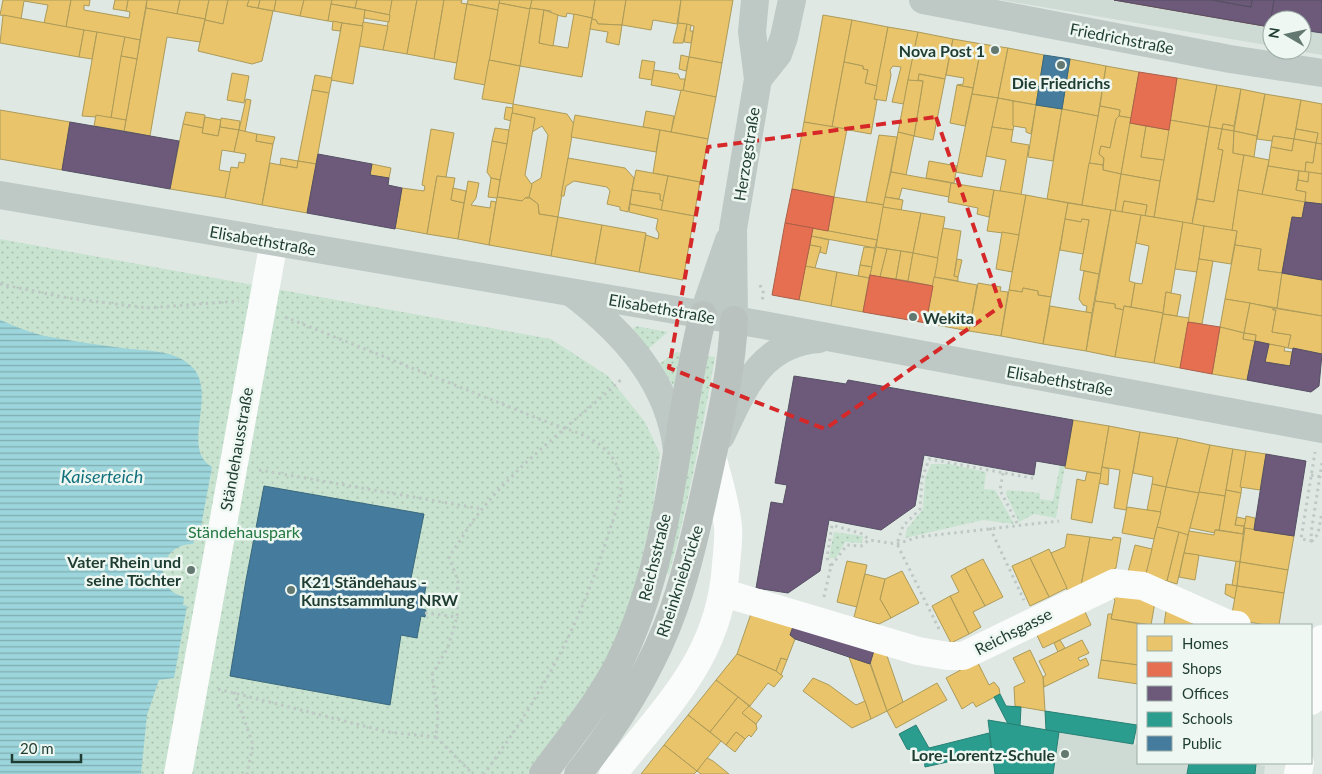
<svg xmlns="http://www.w3.org/2000/svg" width="1322" height="774" viewBox="0 0 1322 774" font-family="Lato,sans-serif">
  <style>
    .built { fill: #cedad4 }
    .green { fill: url(#green-dots) }
    .water { fill: url(#water-rules) }
    .homes { fill: #e9c46a; stroke: #ac9b59 }
    .shops { fill: #e76f51; stroke: #ab6048 }
    .offices { fill: #6d597a; stroke: #555064 }
    .schools { fill: #2a9d8f; stroke: #268073 }
    .public { fill: #457b9d; stroke: #39687d }
    .lines { fill: none; stroke-linecap: round; stroke-linejoin: round }
    .path { stroke: #bec8c5; stroke-width: 3; stroke-dasharray: 2.5 4; stroke-linecap: butt }
    .minor { stroke: #fafcfb; stroke-width: 28 }
    .major { stroke: #bec9c5; stroke-width: 28 }
    .highway { stroke: #b9c2bf; stroke-width: 28 }
    .marked { fill: none; stroke: #d62828; stroke-width: 4; stroke-dasharray: 10 6; stroke-linejoin: round }
    .poi-dot { fill: #627870; stroke: #eef7f2; stroke-width: 2 }
    .labels { text-anchor: middle; dominant-baseline: central; stroke-width: 5; stroke-linejoin: round; paint-order: stroke }
    .street-label { font-size: 16px; fill: #1e3c32; stroke: #eef7f2 }
    .poi-label { font-size: 16px; font-weight: bold; fill: #1e3c32; stroke: #eef7f2; text-anchor: end }
    .park-label { font-size: 16px; fill: #247740; stroke: #eef7f2 }
    .water-label { font-size: 18px; font-style: italic; fill: #13717d; stroke: #eef7f2 }
  </style>
  <defs>
    <pattern id="green-dots" width="8" height="8" patternUnits="userSpaceOnUse" patternTransform="scale(1.25)"><rect width="8" height="8" fill="#c8e3cf"/><path d="M2 2h.1M6 6h.1" fill="none" stroke="#abc4b2" stroke-width="1.8" stroke-linecap="round"/></pattern>
    <pattern id="water-rules" width="6" height="5" patternUnits="userSpaceOnUse" patternTransform="scale(1.25)"><rect width="6" height="5" fill="#9cd5db"/><path d="M0 2.5h6" fill="none" stroke="#7faeb2"/></pattern>
  </defs>
  <rect width="100%" height="100%" fill="#e0e8e4"/>
  <!-- built -->
  <g class="built">
    <path d="M1001 0H1322V55L1293 50H1302V20H1272V46Z"/>
    <path d="M988 720 1138 745V763H1247L1265 766 1264 774H995Z"/>
  </g>
  <!-- green -->
  <g class="green">
    <path d="M0 239 551 339 608 376 645 422 660 454 652 514 636 584 611 654 576 710 528 774H0Z"/>
    <path d="M636 326 668 332 648 349 631 331Z"/>
    <path d="M676 352 683 353 675 388 659 364Z"/>
    <path d="M707 356 715 357C702 430 689 502 669 574L666 573Z"/>
    <path d="M931 464H949L986 472 984 489 995 490 1014 524 983 520 905 538 907 529 923 509 925 478Z"/>
    <path d="M1060 465 1065 466 1056 518 1034 514 1019 522 1006 494 1007 490 1040 493V499L1053 501Z"/>
    <path d="M834 532 863 536 862 543 845 542 836 558H829Z"/>
  </g>
  <!-- water -->
  <path class="water" d="M0 320C17 327 33 334 50 337 74 341 98 345 122 348 144 351 172 349 190 365 220 390 179 449 212 467L199 537 195 536 193 544C160 543 150 588 184 597L183 605 187 606 174 678 159 680 147 715 141 774H0Z"/>
  <!-- homes -->
  <g class="homes">
    <path d="M3 0H71L66 27 44 23 48 5 24 1 21 19 0 15Z"/>
    <path d="M71 0H90L89 6 84 5V10L129 18 130 12 126 11 128 0H147L140 40 66 27Z"/>
    <path d="M115 0H128L126 11 113 9Z"/>
    <path d="M147 0H180L177 14 146 8Z"/>
    <path d="M180 0H209L205 19 177 14Z"/>
    <path d="M209 0H228L223 24 205 20Z"/>
    <path d="M228 0H249L247 6 273 11 262 61 252 64 198 51 205 20 223 24Z"/>
    <path d="M249 0H260L258 8 247 6Z"/>
    <path d="M260 0H276L274 11 258 8Z"/>
    <path d="M276 0H304L300 16 274 11Z"/>
    <path d="M304 0H332L328 21 300 16Z"/>
    <path d="M332 0H357L355 8 331 4Z"/>
    <path d="M357 0H392L390 15 355 8Z"/>
    <path d="M392 0H417L407 54 383 50Z"/>
    <path d="M417 0H444L434 59 407 54Z"/>
    <path d="M444 0H462L461 3 467 4 457 63 434 59Z"/>
    <path d="M468 0H500L498 10 467 4Z"/>
    <path d="M500 0H532L530 9 499 3Z"/>
    <path d="M532 0H595L592 18 567 13 566 17 551 14V11L530 8Z"/>
    <path d="M595 0H626L622 25 598 24 596 20 592 19Z"/>
    <path d="M626 0H681L677 24 653 20 651 30 622 25Z"/>
    <path d="M681 0H733L722 63 689 57 694 26 678 23Z"/>
    <path d="M499 3 530 9 520 66 489 60Z"/>
    <path d="M331 4 365 10 363 26 328 21Z"/>
    <path d="M467 4 498 10 485 85 454 79Z"/>
    <path d="M146 8 205 19 200 42 167 37 150 136 124 131Z"/>
    <path d="M530 8 544 10 539 43 568 48 574 14 592 18 582 77 520 66Z"/>
    <path d="M365 10 390 15 389 22 364 18Z"/>
    <path d="M544 10 558 15 553 46 539 43Z"/>
    <path d="M3 15 84 30 79 57 0 43Z"/>
    <path d="M823 15 852 20 832 127 804 122Z"/>
    <path d="M592 19 596 20 598 24 622 25 619 45 606 42 608 32 590 29Z"/>
    <path d="M852 20 888 27 877 86 865 83 868 70 863 69V66L844 62Z"/>
    <path d="M333 21 342 23 340 31 332 30Z"/>
    <path d="M363 22 388 26 383 50 359 46Z"/>
    <path d="M342 23 363 26 353 84 331 80Z"/>
    <path d="M678 23 687 24 683 43H673Z"/>
    <path d="M687 24 691 25 690 31H693L691 43 684 42Z"/>
    <path d="M888 27 918 32 904 104 892 102 901 67 893 66 890 70 891 75 886 101 874 99Z"/>
    <path d="M84 30 97 32 92 59 79 57Z"/>
    <path d="M97 32 125 37 111 118 82 116Z"/>
    <path d="M918 32 953 39 945 79 919 74 918 82 908 80Z"/>
    <path d="M125 37 140 40 137 59 121 56Z"/>
    <path d="M953 39 982 44 973 88 957 85 963 84 964 78 946 75Z"/>
    <path d="M982 44 1008 48 998 98 972 94Z"/>
    <path d="M1008 48 1044 55 1036 105 998 98Z"/>
    <path d="M681 55 689 57 686 71 679 69Z"/>
    <path d="M121 56 137 59 126 120 111 118Z"/>
    <path d="M689 57 722 63 716 97 683 91Z"/>
    <path d="M1070 59 1106 66 1098 116 1062 109Z"/>
    <path d="M489 60 520 66 513 104 482 99Z"/>
    <path d="M642 60 655 62 652 80 639 78Z"/>
    <path d="M844 62 863 66V69L868 70 865 83 877 86 874 99 877 100 871 134 832 127Z"/>
    <path d="M1106 66 1139 72 1131 118 1119 116 1120 110 1100 106Z"/>
    <path d="M654 70 678 74 680 79H685L683 91 651 85Z"/>
    <path d="M232 73 249 76 244 103 227 100Z"/>
    <path d="M919 74 945 79 933 140 914 136 923 81 918 80Z"/>
    <path d="M315 75 332 78 329 93 312 90Z"/>
    <path d="M1177 78 1217 85 1209 127 1170 120Z"/>
    <path d="M908 80 923 81 914 136 898 132Z"/>
    <path d="M957 85 973 88 965 126 950 123Z"/>
    <path d="M1217 85 1241 89 1234 126 1223 124 1222 129 1209 127Z"/>
    <path d="M1241 89 1265 94 1257 136 1234 131Z"/>
    <path d="M312 90 329 93 316 164 298 161Z"/>
    <path d="M681 90 716 97 708 139 671 132Z"/>
    <path d="M972 94 998 98 982 177 956 172Z"/>
    <path d="M1265 94 1301 100 1294 139 1273 136 1272 141 1257 139Z"/>
    <path d="M998 98 1013 101 1015 120 1013 130 992 127Z"/>
    <path d="M246 99 251 100 245 132 239 130Z"/>
    <path d="M1301 100 1322 104V144L1316 143 1318 133 1296 129Z"/>
    <path d="M1013 101 1036 105 1031 134 1026 132V128L1013 126Z"/>
    <path d="M513 104 567 114 574 124 558 217 539 214 538 204 529 197 531 184 541 178 548 135 542 126 532 132 535 118 512 113Z"/>
    <path d="M1036 105 1062 109 1053 161 1028 157Z"/>
    <path d="M1100 106 1120 110 1119 116 1116 119 1110 148 1101 146 1099 154 1104 158 1103 165 1089 163Z"/>
    <path d="M506 107 513 108 511 121 504 119Z"/>
    <path d="M1062 109 1098 116 1082 205 1047 199Z"/>
    <path d="M0 110 70 122 62 170 0 159Z"/>
    <path d="M646 111 674 116 671 132 643 127Z"/>
    <path d="M186 112 205 115 203 128 183 124Z"/>
    <path d="M512 113 535 118 525 175 532 185 529 197 525 198 522 201 497 197Z"/>
    <path d="M96 115 126 120 124 131 94 126Z"/>
    <path d="M575 115 660 130 656 152 571 137Z"/>
    <path d="M1119 116 1131 118 1121 174 1103 170 1104 158 1099 154 1101 146 1110 148 1116 119Z"/>
    <path d="M205 117 221 120 218 136 202 133Z"/>
    <path d="M221 118 240 121 239 130 220 127Z"/>
    <path d="M1170 120 1209 127 1192 224 1154 217Z"/>
    <path d="M804 122 847 129 834 197 792 189Z"/>
    <path d="M1130 123 1146 126 1141 157 1164 160 1160 181 1121 174Z"/>
    <path d="M183 124 203 128 202 133 218 136 220 127 239 130 234 152 222 150 219 170 231 172 225 198 170 189Z"/>
    <path d="M1223 124 1234 126V131L1222 129Z"/>
    <path d="M1146 126 1169 130 1164 160 1141 157Z"/>
    <path d="M992 127 1013 130 1011 142 1029 145 1021 195 1000 191 1006 160 986 156Z"/>
    <path d="M1209 127 1222 129 1218 149 1223 150 1214 202 1197 199Z"/>
    <path d="M495 128 509 130 507 144 492 141Z"/>
    <path d="M431 129 454 133 446 177 437 176 427 234 395 228 402 188 424 191 425 186 422 185Z"/>
    <path d="M1222 129 1234 131 1233 153 1244 155 1232 231 1192 224 1197 199 1214 202 1223 150 1218 149Z"/>
    <path d="M1296 129 1318 133 1316 143 1294 139Z"/>
    <path d="M239 130 257 134 256 141 273 144 262 205 225 198 231 167 238 168 239 162 244 163 246 154 234 152Z"/>
    <path d="M660 130 708 139 700 182 653 173Z"/>
    <path d="M1234 131 1257 136 1254 157 1233 153Z"/>
    <path d="M898 132 914 136 906 175 891 172Z"/>
    <path d="M257 134 275 137 273 144 256 141Z"/>
    <path d="M879 135 897 137 884 205 866 202Z"/>
    <path d="M1273 136 1294 139 1292 151 1271 147Z"/>
    <path d="M1294 139 1316 143 1313 163 1306 162 1305 172 1268 166 1271 147 1292 151Z"/>
    <path d="M492 141 507 144 500 180 491 178 487 172Z"/>
    <path d="M1316 143 1322 144V174L1305 172 1306 162 1313 163Z"/>
    <path d="M1244 155 1269 160 1262 195 1238 190Z"/>
    <path d="M281 158 298 161 297 168 280 165Z"/>
    <path d="M568 158 625 168 634 178 628 212 620 210V207L607 204 610 191 607 187 574 181 566 186 564 196H561Z"/>
    <path d="M298 161 316 164 307 213 262 205 270 163 297 168Z"/>
    <path d="M929 161 957 166 954 183 926 178Z"/>
    <path d="M1089 163 1103 165V170L1121 174 1115 211 1082 205Z"/>
    <path d="M372 164 391 168 389 178 370 175Z"/>
    <path d="M1268 166 1299 171 1296 190 1306 192 1305 202 1262 195Z"/>
    <path d="M636 170 668 176 663 201 660 200V194L632 190Z"/>
    <path d="M1299 171 1309 172 1308 182 1298 180Z"/>
    <path d="M891 172 951 183 949 197 902 188 899 199 885 197Z"/>
    <path d="M1309 172 1322 174V204L1305 202 1306 192 1296 190 1298 180 1308 182Z"/>
    <path d="M1121 174 1160 181 1154 217 1145 216 1147 205 1124 201 1122 212 1115 211Z"/>
    <path d="M437 176 455 178 451 200 464 203 458 239 427 234Z"/>
    <path d="M668 176 700 182 694 216 661 210Z"/>
    <path d="M491 178 500 180 497 198 488 197Z"/>
    <path d="M468 181 479 183 476 198 471 205 490 208 491 201 496 202 489 245 458 239Z"/>
    <path d="M951 183 994 190 989 217 977 214 978 208 948 202Z"/>
    <path d="M453 188 466 191 464 203 451 200Z"/>
    <path d="M632 190 660 194V200L663 201 661 210 630 204Z"/>
    <path d="M994 190 1026 195 1019 235 987 231Z"/>
    <path d="M1238 190 1305 202 1302 218 1292 217 1282 273 1258 270 1261 249 1235 245 1237 231H1232Z"/>
    <path d="M1026 195 1068 203 1051 297 1038 295V291L1023 288 1022 292 1009 290Z"/>
    <path d="M497 197 522 201 525 198H530L538 204 539 214 558 217 551 256 489 245Z"/>
    <path d="M834 197 884 205 877 240 828 231Z"/>
    <path d="M885 197 903 200 901 211 883 207Z"/>
    <path d="M1124 201 1147 205 1145 216 1122 212Z"/>
    <path d="M1068 203 1111 210 1099 274 1080 270 1089 220 1082 219 1081 222 1065 219Z"/>
    <path d="M630 204 694 216 683 280 639 272 646 235 658 239 659 234 656 229 658 219 629 212Z"/>
    <path d="M883 207 921 213 913 253 876 247Z"/>
    <path d="M1111 210 1141 215 1129 281 1135 283 1131 307 1124 306V310L1115 308V304L1095 301Z"/>
    <path d="M921 213 945 217 938 258 913 253Z"/>
    <path d="M1141 215 1183 222 1171 293 1166 292 1163 313 1131 307 1135 283 1142 284 1149 246 1136 243Z"/>
    <path d="M558 217 602 225 595 264 551 256Z"/>
    <path d="M1065 219 1081 222 1082 219 1089 220 1083 254 1060 250Z"/>
    <path d="M1183 222 1204 226 1197 272 1175 269Z"/>
    <path d="M602 225 646 233 639 272 595 264Z"/>
    <path d="M1204 226 1237 231 1231 264 1199 259Z"/>
    <path d="M813 228 877 240 875 248 811 236Z"/>
    <path d="M943 228 961 231 954 276 958 277V281L934 277Z"/>
    <path d="M1002 232 1019 235 1012 272 996 269Z"/>
    <path d="M811 236 829 240 826 254 820 252 821 247 810 245Z"/>
    <path d="M810 245 821 247 815 268 805 266Z"/>
    <path d="M1235 245 1261 249 1258 270 1282 273 1277 308 1225 299Z"/>
    <path d="M864 247 875 248 872 267 860 265Z"/>
    <path d="M876 247 887 249 880 277 870 275Z"/>
    <path d="M887 249 901 251 896 279 880 277Z"/>
    <path d="M901 251 913 253 908 281 896 279Z"/>
    <path d="M913 253 938 258 933 286 908 281Z"/>
    <path d="M957 259 962 260 958 277 954 276Z"/>
    <path d="M1199 259 1213 261 1202 324 1188 322Z"/>
    <path d="M860 265 872 267 869 278 858 276Z"/>
    <path d="M805 266 837 272 831 306 799 300Z"/>
    <path d="M1084 271 1099 274 1092 313 1086 312 1087 306 1083 305 1079 299Z"/>
    <path d="M837 272 869 278 863 312 831 306Z"/>
    <path d="M1282 273 1322 280V316L1277 308Z"/>
    <path d="M934 277 977 285 969 331 926 323Z"/>
    <path d="M978 283 1001 287 1000 291 1008 292 1001 336 969 331Z"/>
    <path d="M1023 288 1038 291V295L1051 297 1043 344 1001 336 1009 290 1022 292Z"/>
    <path d="M1166 292 1181 295 1177 316 1163 314Z"/>
    <path d="M1225 299 1250 303 1244 333 1220 327Z"/>
    <path d="M1095 301 1115 304V308L1124 310 1115 357 1086 351Z"/>
    <path d="M1250 303 1273 308V310H1276L1272 332 1291 335 1288 348 1255 341 1256 335 1244 333Z"/>
    <path d="M1050 306 1092 313 1086 351 1043 344Z"/>
    <path d="M1124 306 1163 313 1154 363 1115 357Z"/>
    <path d="M1273 308 1322 316V354L1288 348 1291 335 1272 332 1276 310H1273Z"/>
    <path d="M1163 314 1189 318 1180 368 1154 363Z"/>
    <path d="M1220 327 1244 333 1243 339 1255 341 1247 380 1212 374Z"/>
    <path d="M1244 333 1256 335 1255 341 1243 339Z"/>
    <path d="M1269 344 1285 347 1284 351 1292 352 1290 366 1265 362Z"/>
    <path d="M1073 420 1109 426 1101 474 1065 468Z"/>
    <path d="M1109 426 1140 432 1126 510 1114 508 1120 470 1102 467Z"/>
    <path d="M1140 432 1178 438 1166 487 1152 484 1153 477 1133 473Z"/>
    <path d="M1178 438 1210 445 1199 493 1166 487Z"/>
    <path d="M1210 445 1233 449 1225 496 1199 492Z"/>
    <path d="M1233 449 1246 451 1241 493 1226 490Z"/>
    <path d="M1246 451 1266 454 1260 490 1240 487Z"/>
    <path d="M1102 467 1109 469 1108 485 1099 483Z"/>
    <path d="M1087 472 1101 474 1092 523 1071 519 1077 479 1085 481Z"/>
    <path d="M1152 484 1166 487 1161 512 1147 510Z"/>
    <path d="M1166 487 1199 493 1188 535 1157 527Z"/>
    <path d="M1226 490 1241 493 1235 525 1244 526 1243 534 1219 530Z"/>
    <path d="M1199 492 1225 496 1219 530H1215V533L1190 528Z"/>
    <path d="M1127 507 1161 512 1154 539 1122 533Z"/>
    <path d="M1246 516 1255 518 1254 530 1244 528Z"/>
    <path d="M1237 517 1246 519 1244 526 1235 525Z"/>
    <path d="M1157 527 1179 532 1167 581 1145 577Z"/>
    <path d="M1244 528 1240 562 1184 553 1189 531 1214 535 1215 530 1243 534Z"/>
    <path d="M1245 528 1294 536 1288 570 1240 562Z"/>
    <path d="M1179 532 1188 535 1177 584 1167 581Z"/>
    <path d="M1067 534 1090 537 1081 586 1068 592 1051 553 1065 547Z"/>
    <path d="M1090 537 1112 540 1113 537 1121 538 1116 568 1081 586Z"/>
    <path d="M1135 545 1152 549 1145 578 1128 572Z"/>
    <path d="M1049 549 1067 588 1049 597 1030 558Z"/>
    <path d="M1184 553 1199 555 1195 580 1179 577Z"/>
    <path d="M1030 558 1049 597 1030 606 1012 566Z"/>
    <path d="M983 559 1003 597 985 606 965 568Z"/>
    <path d="M847 561 867 565 857 607 837 602Z"/>
    <path d="M1236 561 1240 562 1237 586 1232 585Z"/>
    <path d="M1240 562 1288 570 1284 593 1237 586Z"/>
    <path d="M965 568 985 606 973 612 981 627 969 634 950 596 959 592 951 576Z"/>
    <path d="M902 571 919 603 891 618 880 599 885 579Z"/>
    <path d="M865 574 885 579 880 599 891 618 879 624 854 617Z"/>
    <path d="M1226 584 1237 586 1235 599 1225 594Z"/>
    <path d="M1237 586 1284 593 1279 625H1266L1231 619Z"/>
    <path d="M1137 592 1155 602 1151 625 1111 619 1115 600 1113 598Z"/>
    <path d="M950 596 969 634 951 643 932 606Z"/>
    <path d="M1083 607 1091 625 1043 648 1035 631Z"/>
    <path d="M753 608 795 621 790 635 795 639 787 660 781 658 776 671 737 654Z"/>
    <path d="M1166 611 1194 615 1192 625H1164Z"/>
    <path d="M1108 614H1112L1111 619 1146 625H1138V665L1101 660Z"/>
    <path d="M1060 640 1065 648 1058 652 1054 643Z"/>
    <path d="M1082 640 1089 653 1078 658 1080 661 1086 658 1089 665 1044 687 1043 677 1046 675 1039 661Z"/>
    <path d="M875 647 886 653 903 702 887 711 870 662Z"/>
    <path d="M1030 650 1043 677 1045 711 1015 706 1014 687 1025 682 1013 658Z"/>
    <path d="M737 654 776 671 783 676 774 687 768 683 750 706 716 680Z"/>
    <path d="M849 657 870 664 887 711 871 719Z"/>
    <path d="M781 658 787 660 781 675 776 671Z"/>
    <path d="M1101 660 1138 665V684L1098 678Z"/>
    <path d="M977 661 989 685 994 682 999 688 1000 694 976 707 973 702 962 709 946 678Z"/>
    <path d="M813 678 829 685 856 705 865 701 871 719 852 728 803 691Z"/>
    <path d="M716 680 738 697 710 732 688 715Z"/>
    <path d="M937 683 947 700 896 728 887 711Z"/>
    <path d="M738 697 749 706 742 713 756 724 757 729 751 737 749 735 745 739 736 732 726 745 710 732Z"/>
    <path d="M749 706 762 716 756 724 742 713Z"/>
    <path d="M688 715 721 741 697 771 664 745Z"/>
    <path d="M736 732 745 739 735 752 726 745Z"/>
    <path d="M664 745 697 771 694 774H641Z"/>
    <path d="M707 758 713 761 729 774H701L697 771Z"/>
  </g>
  <!-- shops -->
  <g class="shops">
    <path d="M1114 0H1274L1270 27Z"/>
    <path d="M1139 72 1177 78 1169 130 1130 123Z"/>
    <path d="M792 189 834 197 828 231 785 223Z"/>
    <path d="M785 223 813 228 799 300 772 295Z"/>
    <path d="M870 275 933 286 926 323 863 312Z"/>
    <path d="M1188 322 1220 327 1212 374 1180 368Z"/>
  </g>
  <!-- offices -->
  <g class="offices">
    <path d="M1114 0H1212L1251 7 1252 0H1274L1270 27Z"/>
    <path d="M1212 0H1252L1251 7Z"/>
    <path d="M1274 0H1322V33L1302 30V20H1272V25L1270 24Z"/>
    <path d="M70 122 179 141 170 189 62 170Z"/>
    <path d="M318 154 372 164 370 175 389 178 388 185 402 188 395 229 307 213Z"/>
    <path d="M1305 202 1322 204V280L1282 273 1292 217 1302 218Z"/>
    <path d="M1255 341 1269 344 1265 362 1290 366 1293 348 1322 354 1319 386 1311 392 1247 380Z"/>
    <path d="M794 376 846 384 848 380 1073 420 1065 466 1036 461 1034 475 924 455 915 506 881 530 829 520 820 571 788 593 756 588 771 502 783 504 787 485 775 483Z"/>
    <path d="M1266 454 1306 461 1294 536 1254 530Z"/>
    <path d="M795 621 875 647 870 664 795 639 790 635Z"/>
  </g>
  <!-- schools -->
  <g class="schools">
    <path d="M1000 694 1006 706 1021 707 1020 726 1008 724 994 697Z"/>
    <path d="M1045 711 1137 725 1133 744 1046 730Z"/>
    <path d="M988 720 1059 732 1053 774H995Z"/>
    <path d="M916 725 929 748 989 733 992 752 925 767 923 752 907 749 899 734Z"/>
    <path d="M1189 763H1247L1256 764 1255 774H1187Z"/>
  </g>
  <!-- public -->
  <g class="public">
    <path d="M1044 55 1070 59 1062 109 1036 105Z"/>
    <path d="M264 486 424 514 410 583 426 586 422 609 426 610 425 617 421 616 417 638 401 635 390 705 230 676 246 580Z"/>
  </g>
  <g class="lines">
    <!-- path -->
    <g class="path">
      <path d="M0 284 68 298 148 308 239 301"/>
      <path d="M760 285 764 294 762 300"/>
      <path d="M285 317 552 424C576 432 601 438 615 462 629 483 616 510 609 532 580 626 542 695 484 774"/>
      <path d="M1322 463 1311 533 1312 541 1318 534 1322 512"/>
      <path d="M259 470 482 509"/>
      <path d="M1003 473 1000 490 1018 525"/>
      <path d="M1311 475 1322 477"/>
      <path d="M990 528 1024 600"/>
      <path d="M1312 541 1301 539 1315 452"/>
      <path d="M831 566 827 558 832 525 863 534 869 540"/>
      <path d="M824 597 831 566 847 545 861 546 869 540 897 544 918 537 1059 521"/>
      <path d="M425 613 457 617"/>
      <path d="M939 629 897 544 903 526 920 509 922 479 929 459 1037 479"/>
      <path d="M218 689 388 732 436 737 438 715 432 675 448 647 457 617 458 581 449 557C460 541 470 524 482 509 523 459 576 421 623 378"/>
      <path d="M234 692 253 744 247 774"/>
      <path d="M436 737 473 774"/>
    </g>
    <!-- minor -->
    <g class="minor">
      <path d="M724 593 918 651 948 656H963L1114 583 1143 586 1228 624 1237 625"/>
      <path d="M1311 701 1322 639"/>
      <path d="M178 774 274 241"/>
      <path d="M613 774C667 705 720 657 726 565 727 552 729 539 728 527 726 503 718 479 712 456"/>
      <path d="M1298 774 1300 763"/>
    </g>
    <!-- major -->
    <g class="major">
      <path d="M923 0 1230 59 1322 73"/>
      <path d="M758 79 778 54 784 37 792 0"/>
      <path d="M0 195 758 324 1322 429"/>
      <path d="M573 294C624 333 670 383 677 451"/>
      <path d="M703 315 729 240"/>
      <path d="M734 320 733 229 758 79 752 32 755 0"/>
      <path d="M721 436C743 390 760 343 819 339"/>
    </g>
    <!-- highway -->
    <g class="highway">
      <path d="M543 774C569 738 600 702 620 661 673 553 674 430 703 315"/>
      <path d="M578 774C617 725 653 668 674 608 691 559 701 508 712 458 722 412 732 367 734 320"/>
    </g>
  </g>
  <!-- marked area -->
  <path class="marked" d="M936 117 1001 306 825 429 669 368 708 147Z"/>
  <!-- markers -->
  <g class="poi-dot">
    <circle cx="995" cy="50" r="5"/>
    <circle cx="1061" cy="65" r="5"/>
    <circle cx="913" cy="317" r="5"/>
    <circle cx="191" cy="570" r="5"/>
    <circle cx="291" cy="590" r="5"/>
    <circle cx="1065" cy="754" r="5"/>
  </g>
  <g class="labels">
    <!-- street labels -->
    <g class="street-label">
      <text transform="translate(1122 38) rotate(11)">Friedrichstraße</text>
      <text transform="translate(746 154) rotate(-81)">Herzogstraße</text>
      <text transform="translate(263 240) rotate(10)">Elisabethstraße</text>
      <text transform="translate(662 308) rotate(10)">Elisabethstraße</text>
      <text transform="translate(1060 380) rotate(10)">Elisabethstraße</text>
      <text transform="translate(236 449) rotate(-80)">Ständehausstraße</text>
      <text transform="translate(654 557) rotate(-76)">Reichsstraße</text>
      <text transform="translate(679 581) rotate(-72)">Rheinkniebrücke</text>
      <text transform="translate(1013 631) rotate(-27)">Reichsgasse</text>
    </g>
    <!-- poi labels -->
    <g class="poi-label">
      <text x="985" y="50">Nova Post 1</text>
      <text x="1061" y="82" text-anchor="middle">Die Friedrichs</text>
      <text x="923" y="317" text-anchor="start">Wekita</text>
      <text x="181" y="561">Vater Rhein und<tspan x="181" dy="18">seine Töchter</tspan></text>
      <text x="301" y="581" text-anchor="start">K21 Ständehaus -<tspan x="301" dy="18">Kunstsammlung NRW</tspan></text>
      <text x="1055" y="754">Lore-Lorentz-Schule</text>
    </g>
    <!-- park labels -->
    <g class="park-label">
      <text x="244" y="531">Ständehauspark</text>
    </g>
    <!-- water labels -->
    <g class="water-label">
      <text x="102" y="476">Kaiserteich</text>
    </g>
  </g>
  <!-- legend -->
  <rect x="1137" y="624" width="175" height="140" fill="#eef7f2" stroke="#9baca5"/>
  <rect x="1147" y="636" width="25" height="15" fill="#e9c46a" stroke="#9baca5"/>
  <text x="1182" y="649" font-size="15" fill="#1e3c32">Homes</text>
  <rect x="1147" y="662" width="25" height="15" fill="#e76f51" stroke="#9baca5"/>
  <text x="1182" y="674" font-size="15" fill="#1e3c32">Shops</text>
  <rect x="1147" y="686" width="25" height="15" fill="#6d597a" stroke="#9baca5"/>
  <text x="1182" y="699" font-size="15" fill="#1e3c32">Offices</text>
  <rect x="1147" y="712" width="25" height="15" fill="#2a9d8f" stroke="#9baca5"/>
  <text x="1182" y="724" font-size="15" fill="#1e3c32">Schools</text>
  <rect x="1147" y="736" width="25" height="15" fill="#457b9d" stroke="#9baca5"/>
  <text x="1182" y="749" font-size="15" fill="#1e3c32">Public</text>
  <!-- north arrow -->
  <g transform="translate(1287 35) rotate(279)"><circle r="24" fill="#eef7f2" stroke="#9baca5"/>
  <path d="M0-4L9 19L0 12L-9 19Z" fill="#627870"/>
  <text y="-8" font-size="14" font-weight="bold" text-anchor="middle" fill="#1e3c32">N</text>
  </g>
  <!-- scale -->
  <path d="M12 754v8h69v-8" fill="none" stroke="#1e3c32" stroke-width="2.5"/>
  <text x="20" y="754" font-size="15" fill="#1e3c32" stroke="#eef7f2" stroke-width="4" paint-order="stroke">20 m</text>
</svg>
